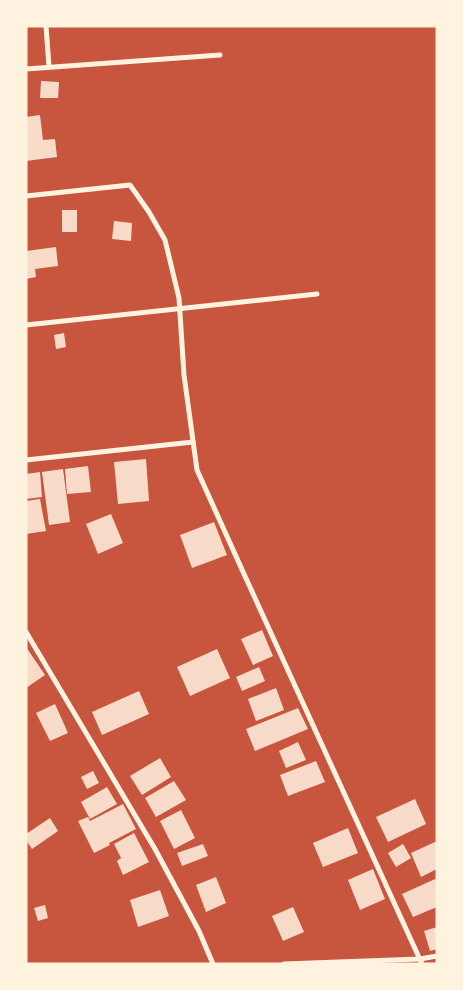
<svg xmlns="http://www.w3.org/2000/svg" width="463" height="990" viewBox="0 0 463 990" font-family="'DejaVu Sans',sans-serif">
  <style>
    .building { fill: #f7dbc8 }
    .lines { fill: none; stroke-linecap: round; stroke-linejoin: round }
    .minor { stroke: #fff3e0; stroke-width: 5 }
  </style>
  <rect width="100%" height="100%" fill="#c8553d"/>
  <!-- building -->
  <g class="building">
    <path d="M41 81 59 82 58 98H40Z"/>
    <path d="M40 115 43 140 55 139 57 157 26 161V117Z"/>
    <rect x="62" y="210" width="15" height="22"/>
    <path d="M114 221 132 223 131 241 112 239Z"/>
    <path d="M56 247 58 266 35 269 36 277 26 279V251Z"/>
    <path d="M64 333 66 347 56 349 54 335Z"/>
    <path d="M146 459 149 501 118 504 114 462Z"/>
    <path d="M88 466 91 492 67 494 65 469Z"/>
    <path d="M63 469 70 522 49 525 42 472Z"/>
    <path d="M40 472 42 497 26 499V474Z"/>
    <path d="M40 499 46 531 26 534V501Z"/>
    <path d="M111 514 123 543 98 554 86 524Z"/>
    <path d="M214 522 227 555 192 568 180 535Z"/>
    <path d="M262 630 273 656 253 665 241 639Z"/>
    <path d="M26 647 45 675 26 688Z"/>
    <path d="M217 649 230 678 190 696 177 667Z"/>
    <path d="M259 667 265 681 242 691 236 677Z"/>
    <path d="M276 688 284 710 256 721 248 699Z"/>
    <path d="M139 691 149 714 102 735 92 712Z"/>
    <path d="M55 704 68 733 50 741 36 713Z"/>
    <path d="M298 708 308 729 255 751 246 729Z"/>
    <path d="M298 742 306 760 286 768 279 751Z"/>
    <path d="M160 758 171 777 142 795 130 776Z"/>
    <path d="M316 761 325 782 288 796 280 775Z"/>
    <path d="M93 771 99 783 87 789 81 777Z"/>
    <path d="M174 781 186 800 156 817 145 798Z"/>
    <path d="M107 787 117 804 90 819 81 802Z"/>
    <path d="M415 799 426 824 388 842 376 817Z"/>
    <path d="M123 804 136 829 109 843 110 845 94 853 78 821 88 817 90 821Z"/>
    <path d="M181 810 195 838 174 849 160 821Z"/>
    <path d="M50 818 58 831 32 849 26 840V834Z"/>
    <path d="M348 828 358 853 323 867 313 843Z"/>
    <path d="M134 833 149 862 123 875 117 861 121 858 114 844Z"/>
    <path d="M437 841V869L421 877 411 853Z"/>
    <path d="M203 844 208 856 182 866 177 853Z"/>
    <path d="M403 844 411 858 396 867 388 853Z"/>
    <path d="M373 869 385 899 360 910 348 880Z"/>
    <path d="M216 877 226 903 206 912 196 885Z"/>
    <path d="M435 879 437 883V907L413 917 402 894Z"/>
    <path d="M160 890 169 916 138 927 130 900Z"/>
    <path d="M45 905 48 918 38 921 34 908Z"/>
    <path d="M293 907 304 932 283 941 272 916Z"/>
    <path d="M437 927V949L430 951 424 931Z"/>
  </g>
  <g class="lines">
    <!-- minor -->
    <g class="minor">
      <path d="M46 26 49 67"/>
      <path d="M26 69 220 55"/>
      <path d="M26 196 130 185 149 212 165 240 179 298 184 375 197 470 244 574 422 964"/>
      <path d="M26 325 317 294"/>
      <path d="M26 460 193 442"/>
      <path d="M26 632 155 849 199 931 213 964"/>
      <path d="M284 964 420 959 437 956"/>
    </g>
  </g>
  <!-- border -->
  <rect width="463" height="990" fill="none" stroke="#fff3e0" stroke-width="55"/>
</svg>
